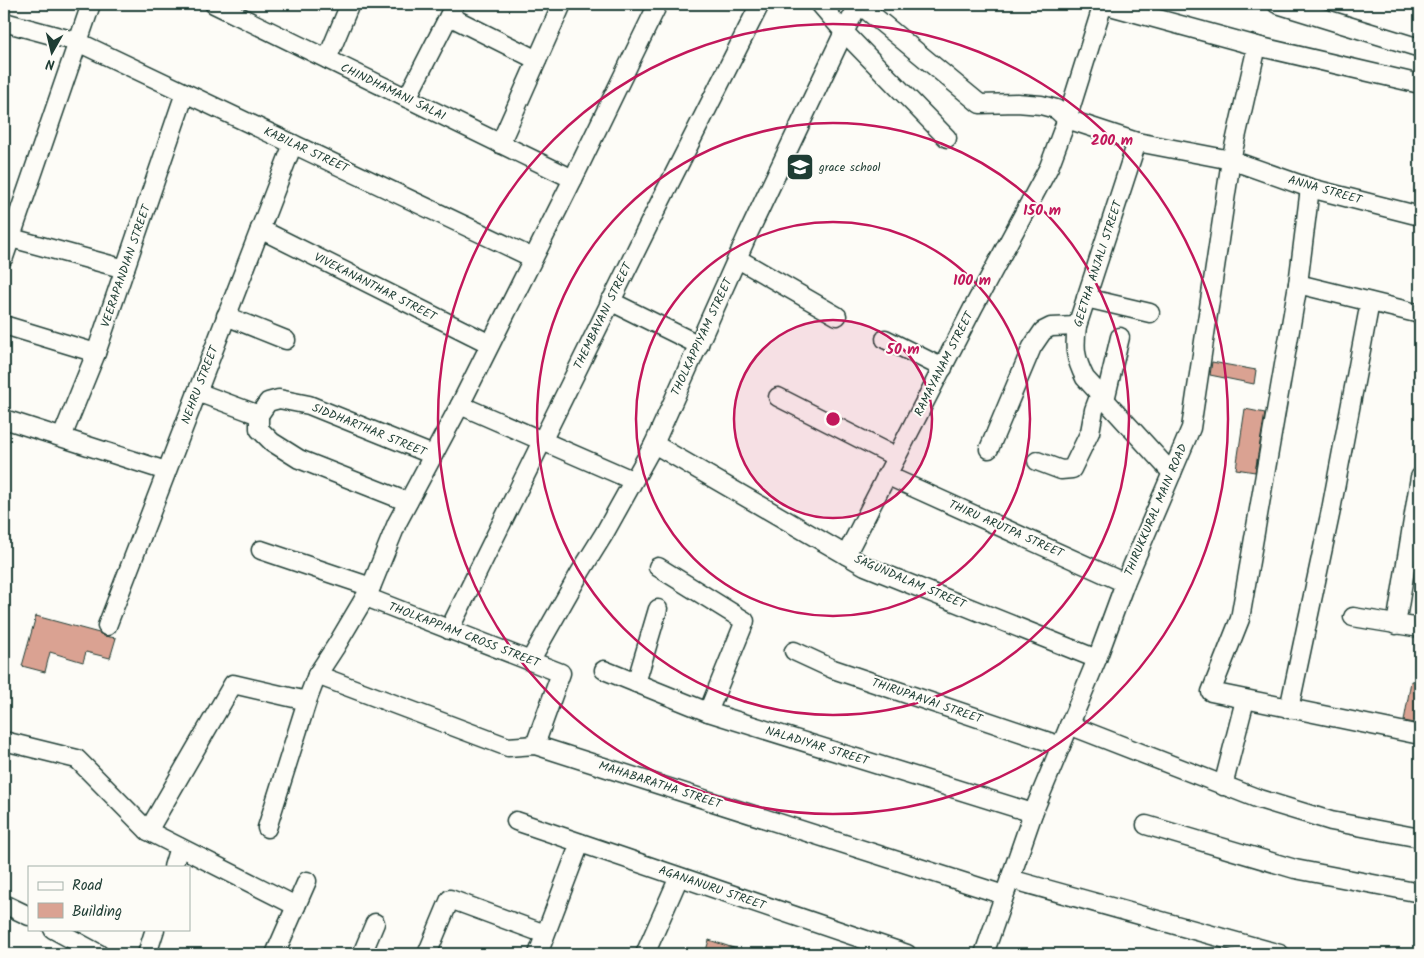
<svg xmlns="http://www.w3.org/2000/svg" width="1424" height="958" viewBox="0 0 1424 958" font-family="Kalam,sans-serif">
  <style>
    .building { fill: #daa292; stroke: #1f3d34 }
    .lines { fill: none; stroke-linecap: round; stroke-linejoin: round }
    .minor-casing { stroke: #1f3d34; stroke-width: 21 }
    .minor { stroke: #fdfcf7; stroke-width: 18 }
    .ring { fill: none; stroke: #c2185b; stroke-width: 2.5 }
    .labels { text-anchor: middle; dominant-baseline: central; stroke-width: 4; stroke-linejoin: round; paint-order: stroke }
    .street-label { font-size: 12px; fill: #1f3d34; stroke: #fdfcf7 }
    .poi-label { font-size: 12px; fill: #1f3d34; stroke: #fdfcf7; text-anchor: start }
    .centre { fill: #c2185b; stroke: #fdfcf7; stroke-width: 2.5 }
    .ring-label { font-size: 15px; text-anchor: middle; font-weight: bold; fill: #c2185b; stroke: #fdfcf7; stroke-width: 4; stroke-linejoin: round; paint-order: stroke }
  </style>
  <rect width="100%" height="100%" fill="#fdfcf7"/>
  <filter id="ink" filterUnits="userSpaceOnUse"><feTurbulence type="fractalNoise" baseFrequency=".02" numOctaves="2"/><feDisplacementMap in="SourceGraphic" scale="10" xChannelSelector="R" yChannelSelector="G"/><feConvolveMatrix kernelMatrix="1 2 1 2 8 2 1 2 1" color-interpolation-filters="sRGB"/></filter>
  <g filter="url(#ink)">
    <!-- building -->
    <g class="building">
      <path d="M1212 362 1256 370 1254 384 1210 375Z"/>
      <path d="M1245 409 1265 413 1255 472 1236 469Z"/>
      <path d="M36 616 99 633 104 636 116 638 110 658 86 652 83 662 50 652 45 672 22 666Z"/>
      <path d="M1411 681 1420 683V724L1404 721Z"/>
      <path d="M709 940 746 952V954H705Z"/>
    </g>
    <g class="lines">
      <!-- minor casing -->
      <g class="minor-casing">
        <g id="minor">
          <path d="M214 4 573 179"/>
          <path d="M820 4 844 32 947 138"/>
          <path d="M859 4 980 104 1017 103 1041 105 1056 109 1067 119 1137 142 1231 160 1310 188 1420 216"/>
          <path d="M1103 4 1257 46 1420 84"/>
          <path d="M1277 4 1420 48"/>
          <path d="M449 16 537 60"/>
          <path d="M4 22 78 42 533 258"/>
          <path d="M327 59 350 4"/>
          <path d="M407 98 455 4"/>
          <path d="M1137 142 1077 326C1074 348 1075 358 1085 378L1172 473"/>
          <path d="M500 144 562 4"/>
          <path d="M1310 188 1298 284 1240 619 1211 692 1420 735"/>
          <path d="M260 229 490 344"/>
          <path d="M4 236 125 269"/>
          <path d="M4 257 91 4"/>
          <path d="M738 259 837 316"/>
          <path d="M1298 284 1420 314"/>
          <path d="M1086 298 1150 313"/>
          <path d="M610 301 699 345"/>
          <path d="M226 316 286 340"/>
          <path d="M4 325 96 353"/>
          <path d="M885 339 943 368"/>
          <path d="M197 392 259 415 268 402 279 399 309 405 433 455"/>
          <path d="M778 397 896 457"/>
          <path d="M1105 400 1120 337"/>
          <path d="M460 405 632 480"/>
          <path d="M259 415V429L272 442 299 459 408 502"/>
          <path d="M4 419 166 471"/>
          <path d="M62 437 96 353 185 93"/>
          <path d="M654 444 865 566 1097 659"/>
          <path d="M989 449 1032 347 1043 331 1051 327 1077 326"/>
          <path d="M1037 461 1061 470 1072 469 1090 432 1094 410 1100 394"/>
          <path d="M886 475 1125 583"/>
          <path d="M261 550 371 587"/>
          <path d="M846 555 973 308 1049 167 1067 119 1103 4"/>
          <path d="M658 567 745 621 708 712"/>
          <path d="M366 597 561 673 535 745"/>
          <path d="M1353 617 1420 628"/>
          <path d="M1396 625 1420 477"/>
          <path d="M107 626 293 144"/>
          <path d="M449 630 653 216 760 4"/>
          <path d="M794 651 833 669 1061 746"/>
          <path d="M530 661 581 571 604 534 654 444 748 234 844 32 859 4"/>
          <path d="M604 670 708 712 1033 813"/>
          <path d="M317 675 508 747 535 745 1004 895"/>
          <path d="M636 683 658 609"/>
          <path d="M1289 709 1331 510 1370 302"/>
          <path d="M1069 725 1259 799 1331 821 1420 838"/>
          <path d="M4 741 77 759 148 831 296 906"/>
          <path d="M1223 786 1245 700"/>
          <path d="M516 821 907 954"/>
          <path d="M1146 825 1295 869 1420 893"/>
          <path d="M267 828 307 701 317 675 336 646 371 587 397 523 460 405 573 179 658 4"/>
          <path d="M148 831 233 684 307 701"/>
          <path d="M173 867 179 847"/>
          <path d="M1010 879 1280 954"/>
          <path d="M4 904 29 916"/>
          <path d="M53 929 99 954"/>
          <path d="M147 954 155 929"/>
          <path d="M275 954 307 881"/>
          <path d="M362 954 375 923"/>
          <path d="M427 954 450 899 545 934"/>
          <path d="M538 954 580 843"/>
          <path d="M645 954 679 877"/>
          <path d="M984 954 1033 813 1097 659 1125 583 1191 428 1231 160 1257 46"/>
        </g>
      </g>
      <!-- minor -->
      <use href="#minor" class="minor"/>
    </g>
  </g>
  <!-- distance rings -->
  <circle cx="833" cy="419" r="99" fill="#c2185b" fill-opacity=".12"/>
  <g class="ring">
    <circle cx="833" cy="419" r="99"/>
    <circle cx="833" cy="419" r="197"/>
    <circle cx="833" cy="419" r="296"/>
    <circle cx="833" cy="419" r="395"/>
  </g>
  <!-- icons -->
  <defs>
    <g id="school-square" transform="scale(1.4375)"><rect x="-9" y="-9" width="18" height="18" rx="4" fill="#1f3d34" stroke="#fdfcf7"/><path d="M0-5L7-2L0 1L-7-2ZM-4 1L0 2.5L4 1V4Q0 6-4 4Z" fill="#fff"/></g>
  </defs>
  <g fill-rule="evenodd">
    <use href="#school-square" x="800" y="167"/>
  </g>
  <g class="labels">
    <!-- street labels -->
    <g class="street-label">
      <text transform="translate(393 92) rotate(26)">CHINDHAMANI SALAI</text>
      <text transform="translate(306 150) rotate(25)">KABILAR STREET</text>
      <text transform="translate(1325 190) rotate(16)">ANNA STREET</text>
      <text transform="translate(1098 264) rotate(-72)">GEETHA ANJALI STREET</text>
      <text transform="translate(126 266) rotate(-71)">VEERAPANDIAN STREET</text>
      <text transform="translate(375 287) rotate(27)">VIVEKANANTHAR STREET</text>
      <text transform="translate(603 316) rotate(-64)">THEMBAVANI STREET</text>
      <text transform="translate(702 337) rotate(-65)">THOLKAPPIYAM STREET</text>
      <text transform="translate(944 364) rotate(-63)">RAMAYANAM STREET</text>
      <text transform="translate(200 385) rotate(-69)">NEHRU STREET</text>
      <text transform="translate(369 430) rotate(22)">SIDDHARTHAR STREET</text>
      <text transform="translate(1156 510) rotate(-67)">THIRUKKURAL MAIN ROAD</text>
      <text transform="translate(1006 529) rotate(24)">THIRU ARUTPA STREET</text>
      <text transform="translate(910 582) rotate(23)">SAGUNDALAM STREET</text>
      <text transform="translate(464 635) rotate(21)">THOLKAPPIAM CROSS STREET</text>
      <text transform="translate(927 701) rotate(19)">THIRUPAAVAI STREET</text>
      <text transform="translate(817 746) rotate(17)">NALADIYAR STREET</text>
      <text transform="translate(660 785) rotate(18)">MAHABARATHA STREET</text>
      <text transform="translate(712 888) rotate(19)">AGANANURU STREET</text>
    </g>
    <!-- poi labels -->
    <g class="poi-label">
      <text x="819" y="167">grace school</text>
    </g>
  </g>
  <circle cx="833" cy="419" r="8" class="centre"/>
  <g class="ring-label">
    <text x="1112" y="145">200 m</text>
    <text x="1042" y="215">150 m</text>
    <text x="972" y="285">100 m</text>
    <text x="903" y="354">50 m</text>
  </g>
  <!-- margin -->
  <rect width="1424" height="958" fill="none" stroke="#fdfcf7" stroke-width="20"/>
  <rect x="10" y="10" width="1404" height="938" fill="none" stroke="#1f3d34" stroke-width="2" filter="url(#ink)"/>
  <!-- legend -->
  <rect x="28" y="866" width="162" height="65" fill="#fdfcf7" stroke="#a4b0a9"/>
  <rect x="38" y="882" width="25" height="8" fill="#fdfcf7" stroke="#a4b0a9"/>
  <text x="72" y="890" font-size="15" fill="#1f3d34">Road</text>
  <rect x="38" y="903" width="25" height="15" fill="#daa292" stroke="#a4b0a9"/>
  <text x="72" y="916" font-size="15" fill="#1f3d34">Building</text>
  <!-- north arrow -->
  <g transform="translate(52 52) rotate(188)" stroke="#fdfcf7" stroke-width="4" paint-order="stroke">
  <path d="M0-4L9 19L0 12L-9 19Z" fill="#1f3d34"/>
  <text y="-8" font-size="14" font-weight="bold" text-anchor="middle" fill="#1f3d34">N</text>
  </g>
</svg>
